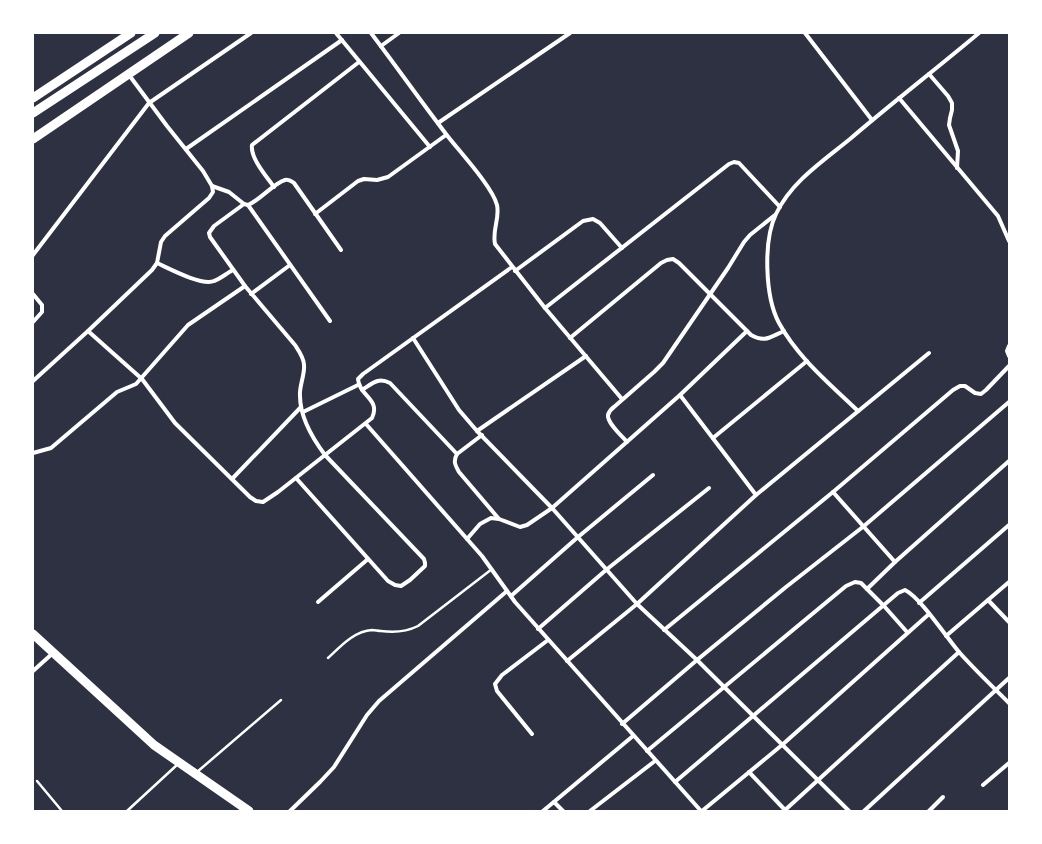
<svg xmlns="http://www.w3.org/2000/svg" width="1042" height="844" viewBox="0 0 1042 844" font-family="Inter,sans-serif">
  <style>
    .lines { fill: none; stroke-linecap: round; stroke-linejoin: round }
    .service { stroke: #fff; stroke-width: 2.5 }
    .minor { stroke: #fff; stroke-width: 4 }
    .primary { stroke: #fff; stroke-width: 9 }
    .trunk { stroke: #fff; stroke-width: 9 }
  </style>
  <rect width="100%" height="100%" fill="#2d3142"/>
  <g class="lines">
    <!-- service -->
    <g class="service">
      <path d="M328 658C340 647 354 631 372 630 375 630 378 631 381 631 395 633 406 632 418 626L492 569"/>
      <path d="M197 772 281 700"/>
      <path d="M37 781 62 811"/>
      <path d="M127 811 178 764"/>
    </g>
    <!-- minor -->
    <g class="minor">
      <path d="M336 33 430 147"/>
      <path d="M371 33C396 66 420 100 446 134 458 150 492 186 497 205 500 218 492 230 495 244L545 308 622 399"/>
      <path d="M805 33 872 120"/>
      <path d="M381 46 399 33"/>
      <path d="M929 74 948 96 952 103V110L950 118 949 125 958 151 957 168"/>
      <path d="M899 98 998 216 1009 241"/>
      <path d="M438 123 570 33"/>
      <path d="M186 149 342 40"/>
      <path d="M212 186 229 192 244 204 248 205C260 200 274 183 285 180 289 179 291 181 294 183L341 250"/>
      <path d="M274 187C267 177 250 158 252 145L359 62"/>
      <path d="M244 204 214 226 209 233 210 237 245 286 295 345C299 351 304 358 304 365 305 375 299 386 300 396 300 417 313 439 325 455L424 559 425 563V566L410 580 401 586 395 585 388 581 296 478"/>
      <path d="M248 205 330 321"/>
      <path d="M315 214 358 181 364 179 377 180 388 177 446 135"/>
      <path d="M33 255 149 103 251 33"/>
      <path d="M157 263C170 269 202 286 214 281 220 279 227 273 233 270"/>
      <path d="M515 271 583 221 593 219 600 223 622 248"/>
      <path d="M33 294 42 305V312L33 322"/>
      <path d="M251 294 290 265"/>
      <path d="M545 308 729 164 734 162 739 163 780 207"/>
      <path d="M88 331 142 379 175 423 250 497 256 501 263 502 278 492 372 418C381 399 359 396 358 379L363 374 512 267"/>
      <path d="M413 338 459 410 477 431 552 508 637 604 697 660 849 811"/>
      <path d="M570 338 661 263 667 260 673 259 679 263 751 335C765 343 770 337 784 331"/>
      <path d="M1009 346 1007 351 1009 356"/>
      <path d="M33 381 88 331 152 270 157 263 161 242 165 236 209 198 213 192 212 186 203 171 167 126 129 75"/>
      <path d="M362 390C373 383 378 377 390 383L457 454"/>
      <path d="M680 395 756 495"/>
      <path d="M858 411C830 384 798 358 779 323 765 297 763 241 776 214 791 182 823 161 850 139 892 103 936 69 979 33"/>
      <path d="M303 412 358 385"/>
      <path d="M366 424 482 556 515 602 701 811"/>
      <path d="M477 431 586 356"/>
      <path d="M482 435 457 454C453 461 455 465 459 472L499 519"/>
      <path d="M713 438 807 361"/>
      <path d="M627 442C622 436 607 423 608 415 609 412 611 409 614 407L654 372 663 363 728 268 744 242 750 235 775 215"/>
      <path d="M33 453 51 448 117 392 136 384 188 325 245 286"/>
      <path d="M232 479 301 407"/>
      <path d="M833 492 895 562"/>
      <path d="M467 539 480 524 491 518 499 519 520 527 527 525 552 508 680 395 747 331"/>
      <path d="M867 589 895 562 1009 461"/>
      <path d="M511 596 578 537 653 475"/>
      <path d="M988 600 1009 622"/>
      <path d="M318 602 368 559"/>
      <path d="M919 603 1009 525"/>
      <path d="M538 629 606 570 709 488"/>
      <path d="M664 630 833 492 953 390 960 386H965L975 393 981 394 986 390 1009 366"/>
      <path d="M946 636 1009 582"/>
      <path d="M567 661 637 604 756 495 929 353"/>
      <path d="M33 671 53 653"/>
      <path d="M622 724 697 660 786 587 864 526 1009 402"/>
      <path d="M532 734 497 691 495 684 502 675 548 640"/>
      <path d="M647 751 846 586 855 582 861 583 884 606 907 632"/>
      <path d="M749 772 785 810"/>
      <path d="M675 782 898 593 905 590C921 598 946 637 959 652 975 670 992 686 1009 703"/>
      <path d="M983 785 1009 763"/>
      <path d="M554 802 563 811"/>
      <path d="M290 811 320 782 334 767 367 715 379 701 507 591"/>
      <path d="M543 811 633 736"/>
      <path d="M590 811 655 761"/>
      <path d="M702 811 782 745 929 614"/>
      <path d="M784 811 959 652"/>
      <path d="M864 811 1009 678"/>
      <path d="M929 811 943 797"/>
    </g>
    <!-- primary -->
    <g class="primary">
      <path d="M33 98 131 33"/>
      <path d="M33 139 189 33"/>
    </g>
    <!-- trunk -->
    <g class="trunk">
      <path d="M33 113 155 33"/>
      <path d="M33 634 154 745 249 811"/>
    </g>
  </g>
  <!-- border -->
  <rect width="1042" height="844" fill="none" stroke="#ffffff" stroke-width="68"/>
</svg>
